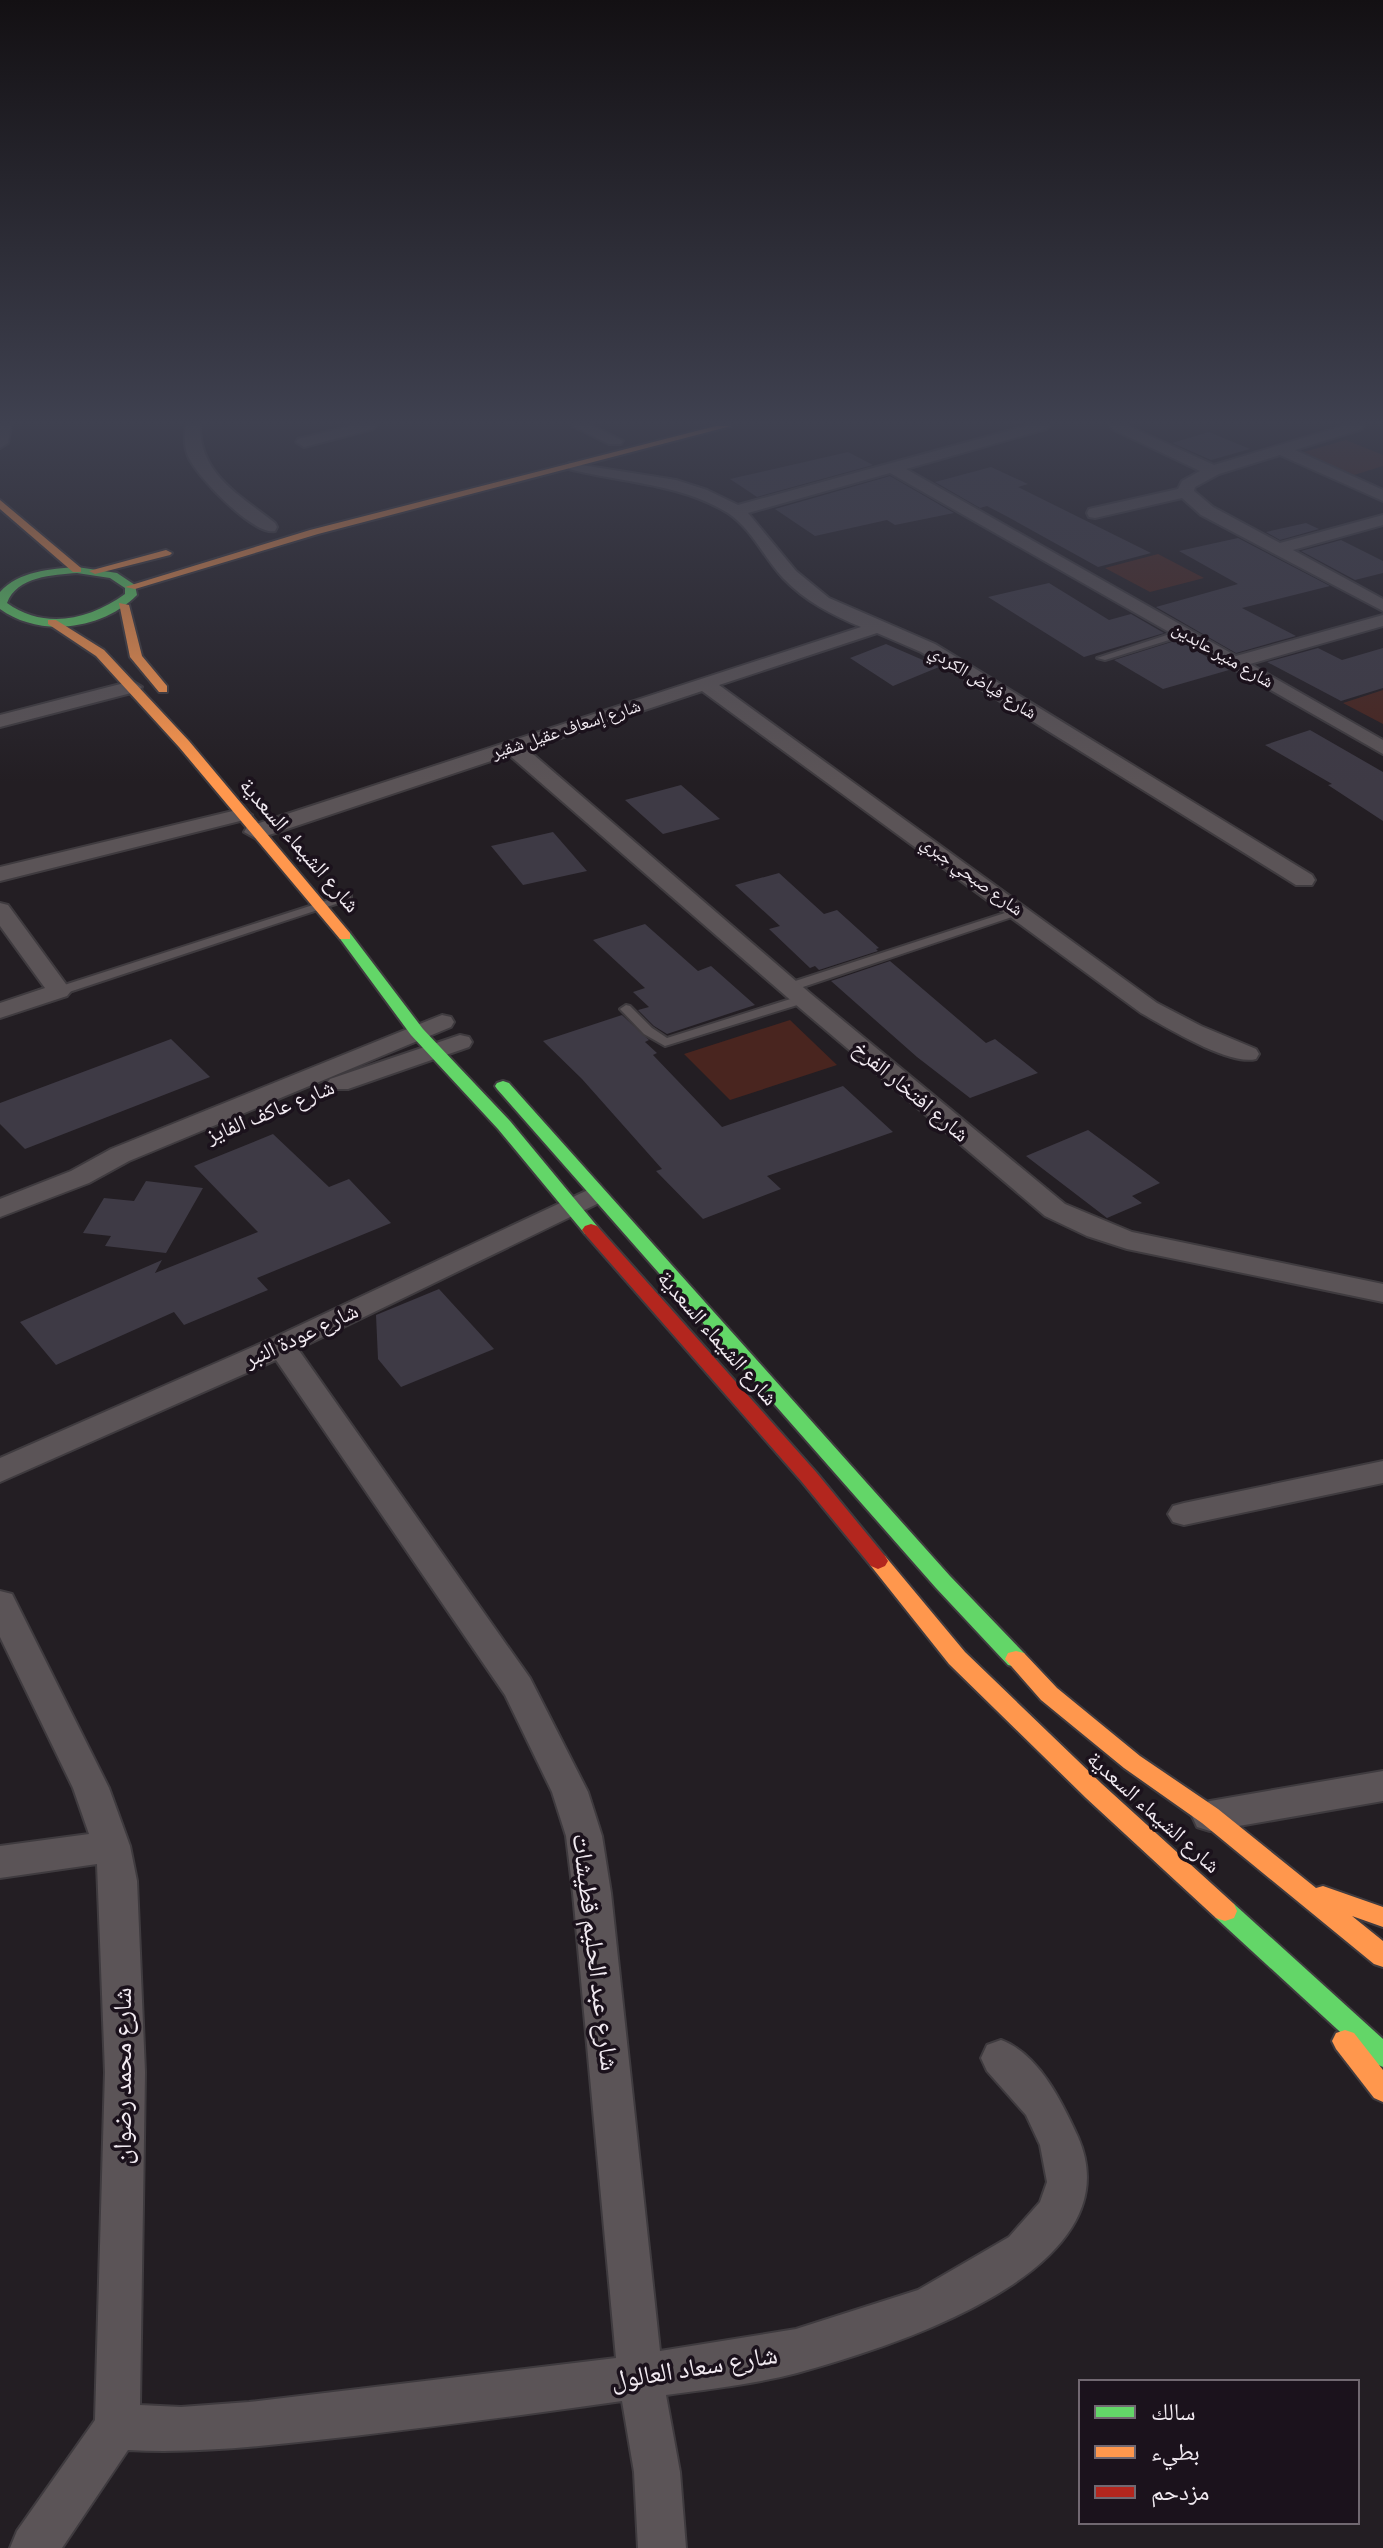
<svg xmlns="http://www.w3.org/2000/svg" width="1383" height="2548" viewBox="0 0 1383 2548" font-family="Cabin,'Noto Naskh Arabic',sans-serif">
  <style>
    .green { fill: #49251f }
    .building { fill: #3e3a45 }
    .lines { fill: none; stroke-linecap: round; stroke-linejoin: round }
    .lane-casing { stroke: #3f3b3f; stroke-width: 4 }
    .street-casing { stroke: #3f3b3f; stroke-width: 4 }
    .fast-casing { stroke: #3f3b3f; stroke-width: 4 }
    .slow-casing { stroke: #3f3b3f; stroke-width: 4 }
    .jam-casing { stroke: #3f3b3f; stroke-width: 4 }
    .lane { fill: #5b5457; fill-rule: evenodd }
    .street { fill: #5b5457; fill-rule: evenodd }
    .fast { fill: #63d668; fill-rule: evenodd }
    .slow { fill: #ff974d; fill-rule: evenodd }
    .jam { fill: #b3261e; fill-rule: evenodd }
    .labels { text-anchor: middle; dominant-baseline: central; stroke-width: 7; stroke-linejoin: round; paint-order: stroke }
    .far-street-label { font-size: 18px; fill: #f1eaf1; stroke: #1b121c }
    .street-label { font-size: 22px; fill: #f1eaf1; stroke: #1b121c }
    .near-street-label { font-size: 26px; fill: #f1eaf1; stroke: #1b121c }
  </style>
  <rect width="100%" height="100%" fill="#231e23"/>
  <!-- green -->
  <g class="green">
    <path d="M1346 440 1383 455V466L1354 475 1300 453Z"/>
    <path d="M1158 554 1204 578 1150 592 1105 568Z"/>
    <path d="M1383 690V724L1343 703Z"/>
    <path d="M790 1020 837 1065 730 1100 684 1054Z"/>
  </g>
  <!-- building -->
  <g class="building">
    <path d="M1209 432 1250 449 1211 460 1172 443Z"/>
    <path d="M848 452 873 465 757 497 730 479Z"/>
    <path d="M991 467 1028 484 1018 487 1151 553 1098 567 1008 517 987 506 980 508 935 482Z"/>
    <path d="M890 476 954 513 895 525 887 520 815 536 775 509Z"/>
    <path d="M1306 523 1319 529 1280 540 1266 532Z"/>
    <path d="M1238 538 1330 586 1242 608 1296 636 1236 653 1156 607 1238 584 1179 551Z"/>
    <path d="M1341 540 1383 561V573L1355 580 1301 551Z"/>
    <path d="M1049 583 1109 620 1131 614 1164 633 1084 657 988 597Z"/>
    <path d="M1178 640 1229 670 1163 689 1114 660Z"/>
    <path d="M886 644 939 667 893 686 850 658Z"/>
    <path d="M1318 648 1342 660 1383 648V688L1341 701 1267 662Z"/>
    <path d="M1310 730 1383 772V821L1328 785 1332 784 1265 745Z"/>
    <path d="M681 785 720 819 663 834 625 800Z"/>
    <path d="M553 832 587 871 523 885 491 846Z"/>
    <path d="M779 873 824 914 837 910 879 948 876 949 878 951 819 970 815 966 810 968 769 929 780 926 735 885Z"/>
    <path d="M645 924 698 971 711 966 755 1005 667 1034 654 1026 638 1010 649 1007 633 992 645 988 593 940Z"/>
    <path d="M890 961 986 1043 995 1039 1038 1073 970 1098 917 1057 831 981Z"/>
    <path d="M622 1015 649 1040 645 1042 657 1053 653 1055 722 1127 843 1086 893 1132 767 1176 781 1189 703 1219 656 1171 662 1169 582 1079 543 1041Z"/>
    <path d="M171 1039 210 1077 25 1149 0 1124V1103Z"/>
    <path d="M1088 1130 1160 1183 1132 1196 1142 1203 1107 1218 1026 1156Z"/>
    <path d="M273 1134 329 1187 349 1179 391 1223 257 1278 268 1290 184 1325 174 1312 56 1365 20 1322 162 1260 155 1273 258 1232 194 1166Z"/>
    <path d="M146 1181 203 1188 166 1253 105 1246 111 1236 83 1233 104 1198 134 1201Z"/>
    <path d="M439 1289 494 1349 401 1387 378 1359 376 1315Z"/>
  </g>
  <g class="lines">
    <!-- lane casing -->
    <g class="lane-casing">
      <g id="lane">
        <path d="M1182 630 1185 631V635L1105 660 1097 658Z"/>
        <path d="M347 894 351 895V899L63 994 59 995 53 991 55 988Z"/>
        <path d="M1020 908 1024 909V913L794 990H786L784 987 786 984Z"/>
        <path d="M803 995 807 996V1002L665 1046 644 1034 620 1009 626 1005 630 1006 652 1028 667 1038Z"/>
      </g>
    </g>
    <!-- street casing -->
    <g class="street-casing">
      <g id="street">
        <path d="M0 426H11L8 443 0 448Z"/>
        <path d="M186 426H200C200 475 240 495 275 523L277 527 275 531C254 536 196 476 188 456 184 446 184 436 186 426Z"/>
        <path d="M351 426H376L373 429 304 447 296 442 298 439Z"/>
        <path d="M573 426H593L623 441 621 444H609Z"/>
        <path d="M1026 426H1049L1046 429 906 469 1236 656 1383 615V626L1250 664 1383 740V754L890 473 748 513 796 571 829 598 935 644 1312 875 1315 880 1312 885H1296L921 652 877 633 719 685 1157 1003 1201 1026 1256 1049 1259 1054 1256 1059C1229 1066 1166 1027 1141 1013L702 691 527 749 811 994 1065 1204 1132 1232 1383 1284V1302L1127 1249 1087 1236 1045 1216 795 1004 509 755 263 837 255 838 244 832 247 827 861 627C832 615 805 601 783 578 764 558 752 529 728 513 679 483 623 483 569 469V463L676 480 707 490 738 505Z"/>
        <path d="M1110 426H1128L1214 465 1343 426H1364L1362 429 1295 450 1383 490V501L1280 455 1219 474 1195 487 1194 491 1213 507 1280 543 1383 515V525L1293 550 1383 599V611L1201 515 1182 498 1095 518 1089 517 1087 513 1089 509 1178 489 1182 481 1200 471 1112 429Z"/>
        <path d="M132 681 142 687 139 691 0 727V715Z"/>
        <path d="M241 809 252 815 248 819 0 881V867Z"/>
        <path d="M0 903 8 905 71 991 67 996 0 1018V1003L45 988 0 926Z"/>
        <path d="M442 1015 451 1017 454 1022 451 1027 129 1161 89 1183 0 1217V1199L71 1171 111 1149Z"/>
        <path d="M460 1035 469 1037 472 1042 469 1047 348 1089H330L326 1084 330 1079Z"/>
        <path d="M590 1189 599 1191 603 1197 599 1203 298 1349 530 1678 588 1792 602 1836 611 1893 660 2351 796 2329 918 2290 1009 2237 1040 2202 1047 2182 1040 2145 1026 2115 987 2071 981 2058 987 2045 1001 2040C1039 2054 1062 2102 1078 2137 1137 2272 888 2348 797 2373 755 2384 710 2389 666 2395L680 2472 686 2548H638L634 2472 622 2401C533 2414 444 2425 354 2436 279 2444 204 2454 128 2450L62 2548H10L17 2531 95 2420 105 2072 97 1864 0 1878V1846L89 1834 73 1788 0 1637V1591L12 1594 109 1788 130 1846 137 1881 145 2072 140 2405 181 2407 249 2402 616 2358 573 1893 566 1836 552 1792 505 1695 276 1360 0 1482V1458L271 1339Z"/>
        <path d="M1383 1461V1483L1184 1525 1173 1522 1168 1514 1173 1506 1184 1503Z"/>
        <path d="M1383 1771V1801L1210 1831 1197 1827 1192 1816 1197 1805 1210 1801Z"/>
      </g>
    </g>
    <!-- fast casing -->
    <g class="fast-casing">
      <g id="fast">
        <path d="M77 567 117 573 135 585 137 595C102 630 40 638 0 609V592C19 571 50 569 77 567ZM77 573 110 578 125 588V594C89 620 45 630 7 603 17 576 53 575 77 573Z"/>
        <path d="M345 932 350 933 423 1029 510 1121 597 1226 600 1230 597 1234H585L498 1129 411 1035 338 936Z"/>
        <path d="M503 1081 509 1083 950 1576 1024 1653 1027 1659 1024 1665 1016 1667 1008 1665 936 1588 497 1089 495 1086 497 1083Z"/>
        <path d="M1225 1901 1234 1904 1383 2039V2067L1374 2063 1216 1918 1213 1911 1216 1904Z"/>
      </g>
    </g>
    <!-- slow casing -->
    <g class="slow-casing">
      <g id="slow">
        <path d="M716 426H731L318 534 135 589 125 587 310 530Z"/>
        <path d="M0 500 81 568V572H73L0 509Z"/>
        <path d="M166 550 172 553 170 555 95 574 89 571Z"/>
        <path d="M119 603 129 605 142 656 167 686V692H159L130 657Z"/>
        <path d="M48 620H56L104 650 189 741 350 933V939H340L179 747 96 656 48 624Z"/>
        <path d="M878 1553 885 1556 965 1652 1102 1784 1234 1904 1237 1911 1234 1918 1225 1921 1216 1918 1086 1798 949 1664 871 1566 868 1561 871 1556Z"/>
        <path d="M1016 1651 1024 1653 1057 1688 1140 1756 1218 1809 1316 1888 1323 1886 1383 1907V1927L1352 1916 1383 1941V1967L1374 1964 1202 1823 1124 1768 1041 1700 1005 1659 1008 1653Z"/>
        <path d="M1345 2030 1354 2033 1383 2070V2102L1374 2098 1336 2049 1332 2041 1336 2033Z"/>
      </g>
    </g>
    <!-- jam casing -->
    <g class="jam-casing">
      <path id="jam" d="M591 1224 597 1226 816 1472 885 1556 888 1561 885 1566 878 1569 871 1566 802 1482 585 1234 582 1230 585 1226Z"/>
    </g>
    <!-- lane -->
    <use href="#lane" class="lane"/>
    <!-- street -->
    <use href="#street" class="street"/>
    <!-- fast -->
    <use href="#fast" class="fast"/>
    <!-- slow -->
    <use href="#slow" class="slow"/>
    <!-- jam -->
    <use href="#jam" class="jam"/>
  </g>
  <!-- sky -->
  <linearGradient id="sky" x2="0" y2="1"><stop stop-color="#131013"/><stop offset="0.54" stop-color="#3f4150"/><stop offset="1" stop-color="#3f4150" stop-opacity="0"/></linearGradient>
  <rect width="1383" height="782" fill="url(#sky)"/>
  <g class="labels">
    <!-- far-street labels -->
    <g class="far-street-label">
      <text transform="translate(1223 655) rotate(30)">شارع منير عابدين</text>
      <text transform="translate(983 682) rotate(32)">شارع فياض الكردي</text>
      <text transform="translate(566 729) rotate(-18)">شارع إسعاف عقيل شقير</text>
      <text transform="translate(972 876) rotate(36)">شارع صبحي جبري</text>
    </g>
    <!-- street labels -->
    <g class="street-label">
      <text transform="translate(300 845) rotate(49)">شارع الشيماء السعدية</text>
      <text transform="translate(911 1091) rotate(40)">شارع افتخار الفرخ</text>
      <text transform="translate(270 1111) rotate(-22)">شارع عاكف الفايز</text>
      <text transform="translate(301 1335) rotate(-25)">شارع عودة النبر</text>
      <text transform="translate(718 1338) rotate(49)">شارع الشيماء السعدية</text>
      <text transform="translate(1154 1812) rotate(42)">شارع الشيماء السعدية</text>
    </g>
    <!-- near-street labels -->
    <g class="near-street-label">
      <text transform="translate(596 1952) rotate(83)">شارع عبد الحليم قطيشات</text>
      <text transform="translate(122 2076) rotate(-90)">شارع محمد رضوان</text>
      <text transform="translate(694 2367) rotate(-9)">شارع سعاد العالول</text>
    </g>
  </g>
  <!-- legend -->
  <rect x="1079" y="2380" width="280" height="144" fill="#1b121c" stroke="#716871" stroke-width="2"/>
  <rect x="1095" y="2406" width="40" height="12" fill="#63d668" stroke="#716871" stroke-width="2"/>
  <text x="1151" y="2420" font-size="24" fill="#f1eaf1">سالك</text>
  <rect x="1095" y="2446" width="40" height="12" fill="#ff974d" stroke="#716871" stroke-width="2"/>
  <text x="1151" y="2460" font-size="24" fill="#f1eaf1">بطيء</text>
  <rect x="1095" y="2486" width="40" height="12" fill="#b3261e" stroke="#716871" stroke-width="2"/>
  <text x="1151" y="2500" font-size="24" fill="#f1eaf1">مزدحم</text>
</svg>
